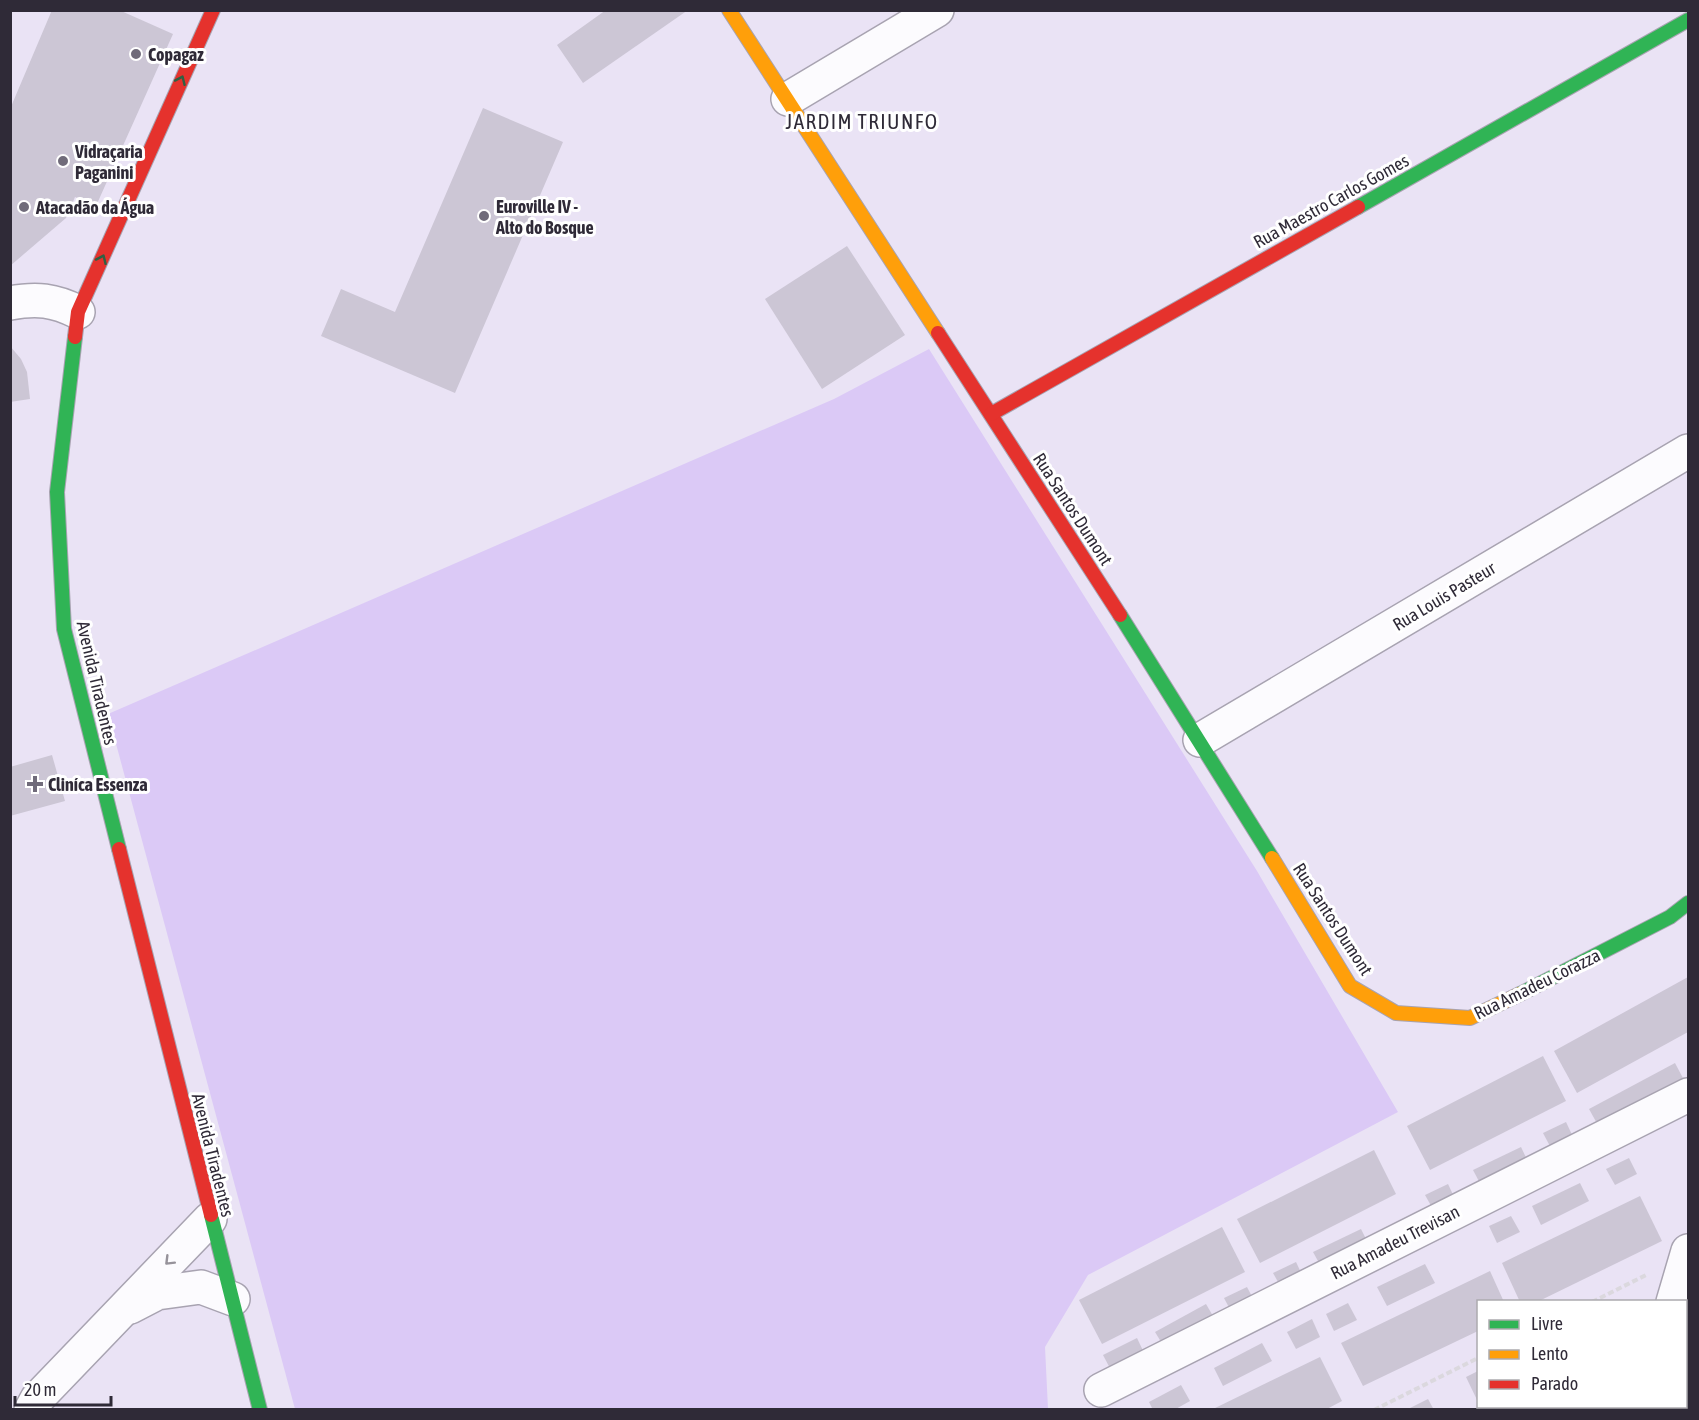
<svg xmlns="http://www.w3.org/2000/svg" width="1699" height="1420" viewBox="0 0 1699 1420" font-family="'Asap Condensed',sans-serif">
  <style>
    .green { fill: #dbc9f6 }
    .building { fill: #ccc6d5 }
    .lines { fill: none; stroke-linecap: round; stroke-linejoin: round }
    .street-casing { stroke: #a8a3b1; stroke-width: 36 }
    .fast-casing { stroke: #a8a3b1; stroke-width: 16 }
    .slow-casing { stroke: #a8a3b1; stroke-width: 16 }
    .jam-casing { stroke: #a8a3b1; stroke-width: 16 }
    .path { stroke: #dbd8de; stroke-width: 4; stroke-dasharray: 6 3; stroke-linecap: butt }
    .street { stroke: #fcfbfe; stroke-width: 33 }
    .fast { stroke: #30b455; stroke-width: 14 }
    .slow { stroke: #ff9f0a; stroke-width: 14 }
    .jam { stroke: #e5322d; stroke-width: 14 }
    .oneway { stroke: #2f6143 }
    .oneway2 { stroke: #96929a }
    .poi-dot { fill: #706b7a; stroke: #fff; stroke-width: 2 }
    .labels { text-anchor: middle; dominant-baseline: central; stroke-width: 6; stroke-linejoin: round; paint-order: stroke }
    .poi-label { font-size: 18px; font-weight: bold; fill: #2f2a37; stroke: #fff; text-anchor: start }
    .street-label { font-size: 18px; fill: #2f2a37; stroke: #fff }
    .quarter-label { font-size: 21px; letter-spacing: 1.5px; fill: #2f2a37; stroke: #fff }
  </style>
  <rect width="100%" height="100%" fill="#eae3f5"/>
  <!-- green -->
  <path class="green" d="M929 349 1257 871 1398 1112 1088 1275 1045 1347 1048 1409H295L108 714 834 399Z"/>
  <!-- building -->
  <g class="building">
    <path d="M52 10H119L173 34 96 206 75 197 66 218 10 266V109Z"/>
    <path d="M606 10H688L583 83 557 45Z"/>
    <path d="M483 108 563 142 455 393 321 336 341 289 395 312Z"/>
    <path d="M847 246 905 335 822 389 765 299Z"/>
    <path d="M10 346 21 359 27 372 30 399 10 402Z"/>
    <path d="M52 755 65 801 10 816V767Z"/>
    <path d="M1688 977V1032L1577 1093 1554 1051Z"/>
    <path d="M1543 1056 1566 1101 1430 1170 1407 1126Z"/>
    <path d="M1675 1063 1684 1080 1599 1127 1589 1109Z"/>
    <path d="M1566 1122 1574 1139 1552 1150 1543 1133Z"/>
    <path d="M1521 1147 1530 1166 1483 1189 1473 1170Z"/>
    <path d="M1374 1150 1396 1194 1260 1263 1237 1219Z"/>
    <path d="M1629 1158 1637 1174 1615 1185 1606 1169Z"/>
    <path d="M1580 1183 1589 1201 1541 1225 1532 1206Z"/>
    <path d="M1448 1184 1456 1201 1434 1211 1425 1195Z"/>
    <path d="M1640 1196 1662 1241 1537 1302H1520L1502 1263Z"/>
    <path d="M1511 1216 1520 1232 1497 1243 1489 1226Z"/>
    <path d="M1222 1227 1245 1272 1102 1344 1079 1300Z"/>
    <path d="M1361 1229 1370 1247 1323 1270 1313 1252Z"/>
    <path d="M1296 1262 1304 1279 1282 1289 1273 1273Z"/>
    <path d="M1425 1264 1435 1283 1387 1306 1377 1287Z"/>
    <path d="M1490 1271 1504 1302H1478V1331L1363 1386 1341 1343Z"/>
    <path d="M1247 1287 1256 1304 1233 1315 1224 1298Z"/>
    <path d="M1348 1303 1357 1320 1334 1331 1326 1314Z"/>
    <path d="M1206 1304 1217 1323 1166 1350 1155 1332Z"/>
    <path d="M1312 1319 1320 1337 1296 1349 1287 1332Z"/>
    <path d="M1137 1338 1146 1357 1113 1374 1103 1355Z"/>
    <path d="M1262 1343 1272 1361 1223 1386 1214 1368Z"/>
    <path d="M1320 1357 1342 1401 1325 1410H1211Z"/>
    <path d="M1478 1371V1402L1466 1377Z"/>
    <path d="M1181 1385 1190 1401 1174 1410H1153L1149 1402Z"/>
    <path d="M1428 1399 1434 1410H1406Z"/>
    <path d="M1481 1407H1519L1513 1410H1482Z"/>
    <path d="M1553 1407H1596L1591 1410H1547Z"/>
  </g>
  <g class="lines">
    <!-- street casing -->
    <g class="street-casing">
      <g id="street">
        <path d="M788 99 937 10"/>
        <path d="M10 303C37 298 54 300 78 312"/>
        <path d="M1200 740 1688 451"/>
        <path d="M1673 1302 1688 1251"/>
        <path d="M130 1307 157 1293 201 1287 233 1299"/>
        <path d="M1101 1390 1688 1095"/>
        <path d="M31 1410 37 1399 210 1219"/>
        <path d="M1637 1410 1641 1408"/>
      </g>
    </g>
    <!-- fast casing -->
    <g class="fast-casing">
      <g id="fast">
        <path d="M1358 207 1688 20"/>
        <path d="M75 337 57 492 64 629 119 849"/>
        <path d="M1120 615 1272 858"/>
        <path d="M1520 994 1670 917 1688 903"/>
        <path d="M211 1215 260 1410"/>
      </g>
    </g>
    <!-- slow casing -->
    <g class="slow-casing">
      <g id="slow">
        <path d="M729 10 938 333"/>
        <path d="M1272 858 1350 986 1396 1013 1470 1018 1520 994"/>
      </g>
    </g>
    <!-- jam casing -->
    <g class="jam-casing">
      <g id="jam">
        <path d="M938 333 1120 615"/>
        <path d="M75 337 78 312 213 10"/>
        <path d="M991 414 1358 207"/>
        <path d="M119 849 211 1215"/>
      </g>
    </g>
    <!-- path -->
    <g class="path">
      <path d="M1592 1302 1646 1275"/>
      <path d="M1374 1410 1478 1358"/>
    </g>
    <!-- street -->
    <use href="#street" class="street"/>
    <!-- fast -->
    <use href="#fast" class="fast"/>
    <!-- slow -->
    <use href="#slow" class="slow"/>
    <!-- jam -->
    <use href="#jam" class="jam"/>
  </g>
  <!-- one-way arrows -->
  <defs><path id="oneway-chevron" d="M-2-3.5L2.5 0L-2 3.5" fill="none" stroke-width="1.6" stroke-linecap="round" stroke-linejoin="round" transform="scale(1.5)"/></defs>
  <g class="oneway">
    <use href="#oneway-chevron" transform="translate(181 80) rotate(-66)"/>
    <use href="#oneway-chevron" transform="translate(102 259) rotate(-66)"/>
  </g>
  <use class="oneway2" href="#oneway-chevron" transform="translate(169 1261) rotate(135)"/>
  <!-- markers -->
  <g class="poi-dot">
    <circle cx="136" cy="54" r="6"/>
    <circle cx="63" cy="161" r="6"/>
    <circle cx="24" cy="207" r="6"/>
    <circle cx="484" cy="216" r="6"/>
    <path d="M32 775h6v6h6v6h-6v6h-6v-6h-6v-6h6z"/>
  </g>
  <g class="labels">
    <!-- poi labels -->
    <g class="poi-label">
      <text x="148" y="54">Copagaz</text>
      <text x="75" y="151">Vidraçaria<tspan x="75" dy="21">Paganini</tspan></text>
      <text x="496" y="206">Euroville IV -<tspan x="496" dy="21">Alto do Bosque</tspan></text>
      <text x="36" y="207">Atacadão da Água</text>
      <text x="48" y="784">Cliníca Essenza</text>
    </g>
    <!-- street labels -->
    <g class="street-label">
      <text transform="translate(1331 201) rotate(-29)">Rua Maestro Carlos Gomes</text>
      <text transform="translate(1073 509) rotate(57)">Rua Santos Dumont</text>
      <text transform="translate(1444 596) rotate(-31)">Rua Louis Pasteur</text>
      <text transform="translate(97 683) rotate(77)">Avenida Tiradentes</text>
      <text transform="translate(1333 919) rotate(57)">Rua Santos Dumont</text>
      <text transform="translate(1537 984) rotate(-26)">Rua Amadeu Corazza</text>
      <text transform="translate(213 1155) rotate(76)">Avenida Tiradentes</text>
      <text transform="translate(1395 1242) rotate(-27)">Rua Amadeu Trevisan</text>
    </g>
    <!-- quarter labels -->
    <g class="quarter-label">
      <text x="862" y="121">JARDIM TRIUNFO</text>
    </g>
  </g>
  <!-- border -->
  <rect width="1699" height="1420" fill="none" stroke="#2f2a37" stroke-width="24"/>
  <!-- legend -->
  <rect x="1477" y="1300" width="210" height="108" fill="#ffffff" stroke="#acaaaf" stroke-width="1.5"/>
  <rect x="1489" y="1320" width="30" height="9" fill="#30b455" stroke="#acaaaf" stroke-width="1.5"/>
  <text x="1531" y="1330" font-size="18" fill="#2f2a37">Livre</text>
  <rect x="1489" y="1350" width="30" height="9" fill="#ff9f0a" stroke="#acaaaf" stroke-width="1.5"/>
  <text x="1531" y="1360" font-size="18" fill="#2f2a37">Lento</text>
  <rect x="1489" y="1380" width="30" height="9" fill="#e5322d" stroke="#acaaaf" stroke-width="1.5"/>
  <text x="1531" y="1390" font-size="18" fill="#2f2a37">Parado</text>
  <!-- scale -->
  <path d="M15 1396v9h96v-9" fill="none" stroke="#2f2a37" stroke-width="3"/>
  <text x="24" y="1396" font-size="18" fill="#2f2a37" stroke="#ffffff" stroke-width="4.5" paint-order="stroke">20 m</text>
</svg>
